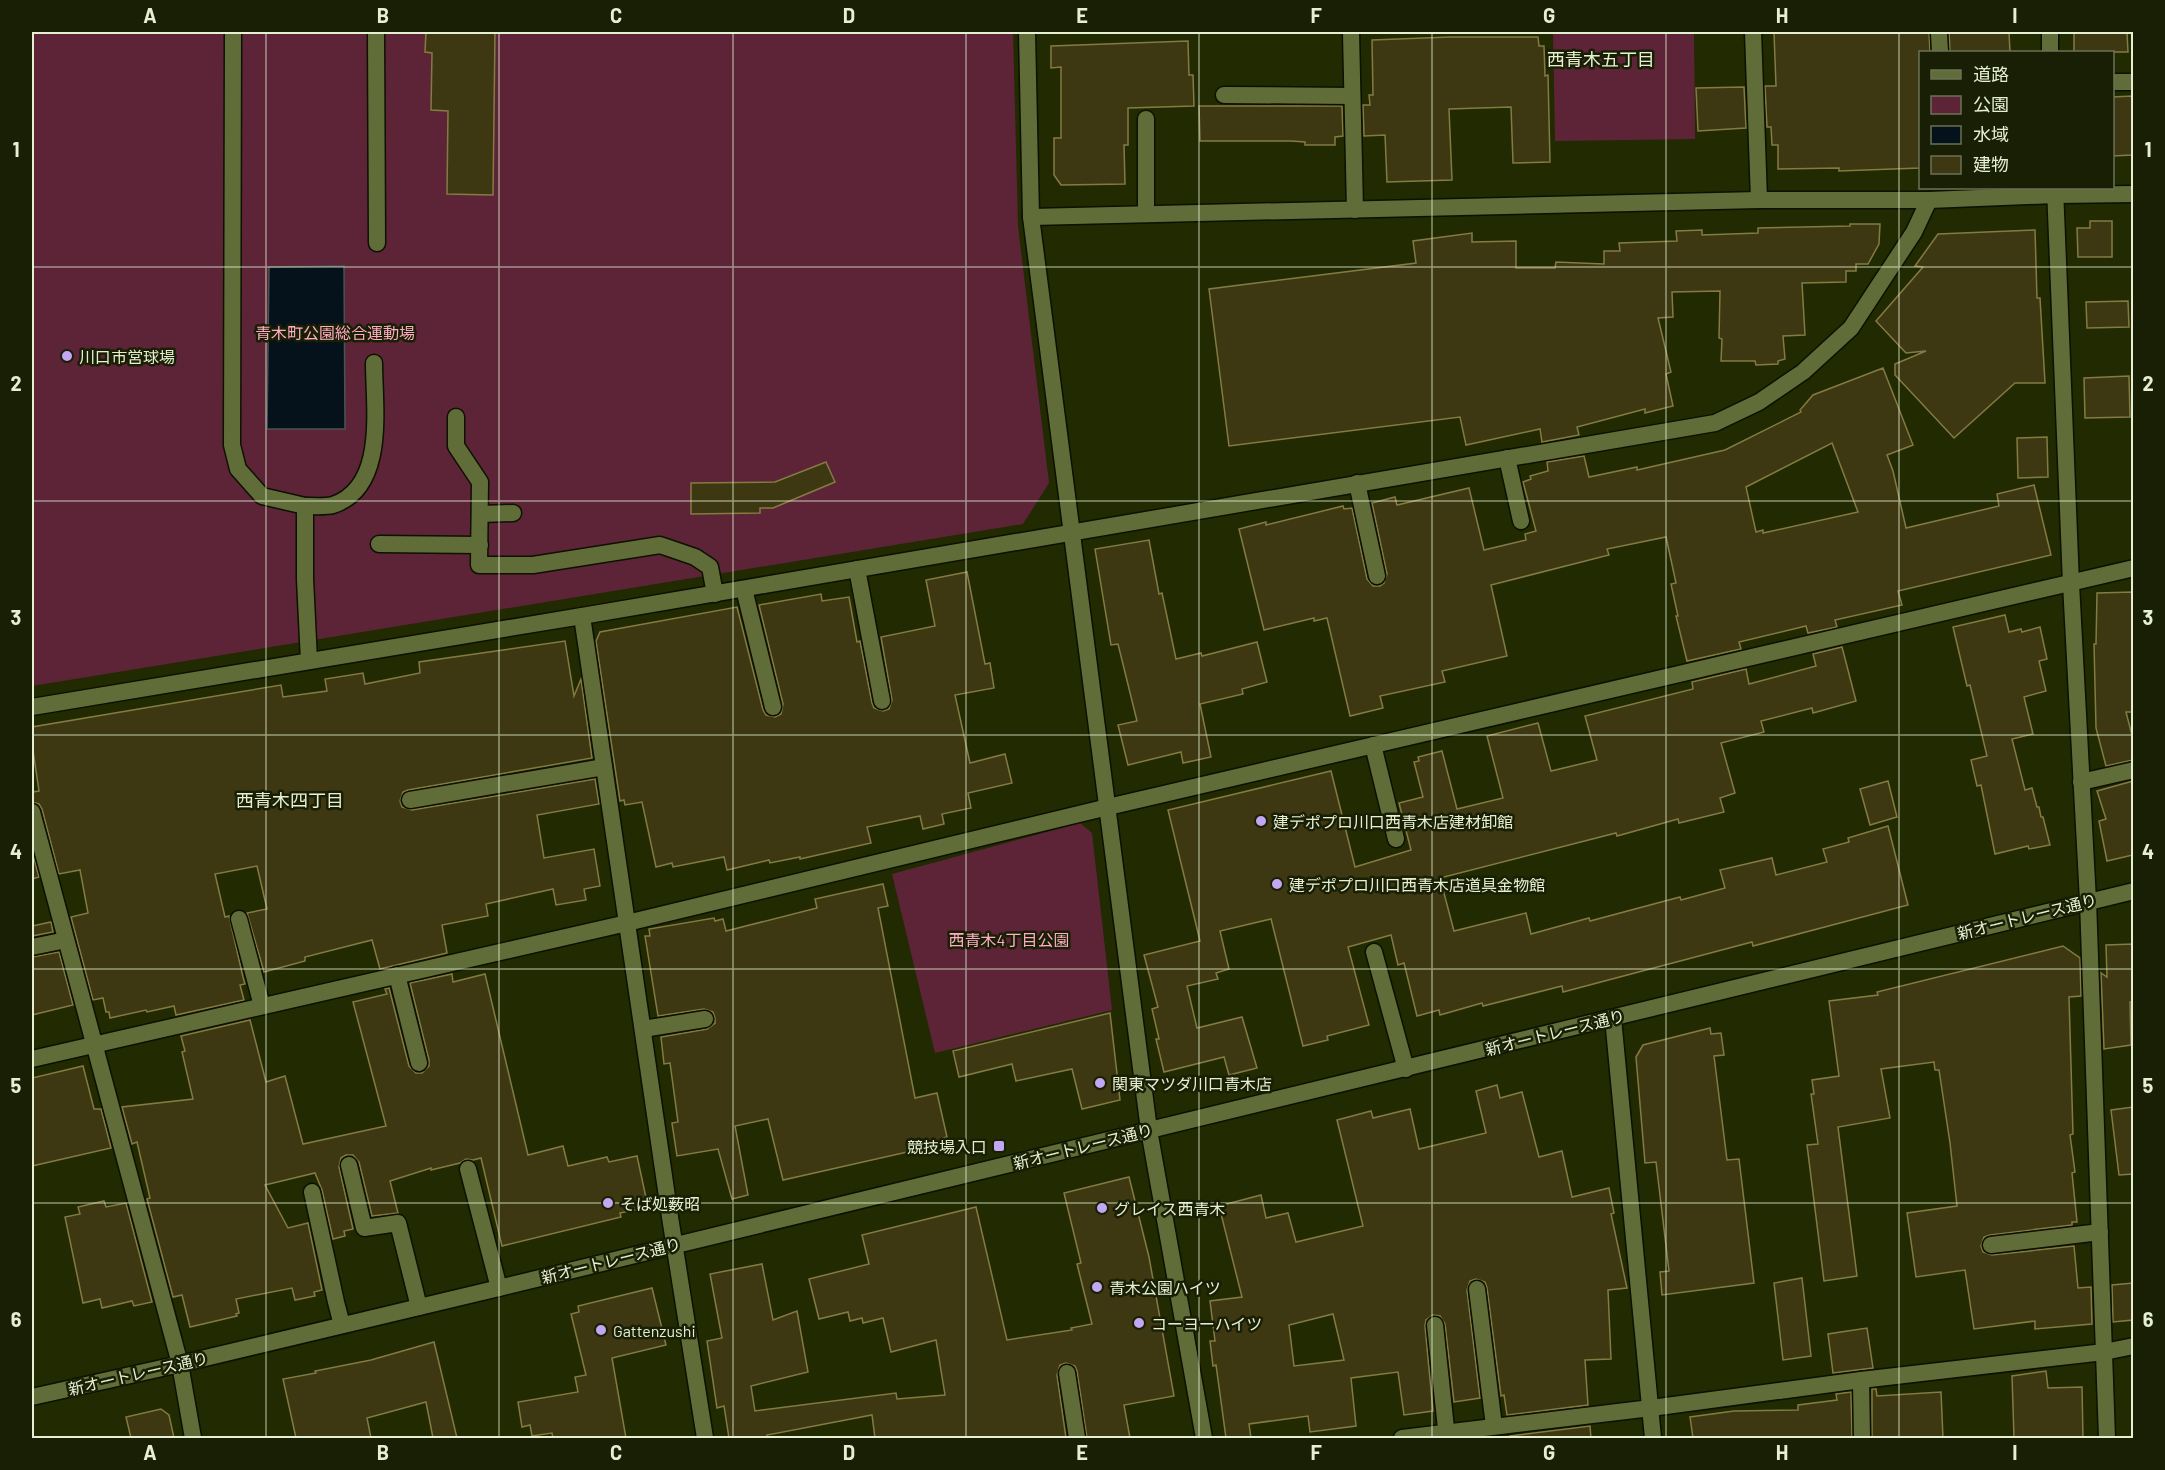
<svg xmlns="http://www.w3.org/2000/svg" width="2165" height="1470" viewBox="0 0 2165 1470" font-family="Barlow,'Noto Sans JP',sans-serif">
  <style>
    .green { fill: #5d2438 }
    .water { fill: #05121b; stroke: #485452; stroke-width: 1.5 }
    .building { fill: #3e3812; stroke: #847b43; stroke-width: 1.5; fill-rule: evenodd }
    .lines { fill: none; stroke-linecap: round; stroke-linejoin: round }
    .service-casing { stroke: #0c1100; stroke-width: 19 }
    .minor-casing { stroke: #0c1100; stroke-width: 19 }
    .tertiary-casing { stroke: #0c1100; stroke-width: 19 }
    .service { stroke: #606d39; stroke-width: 16 }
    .minor { stroke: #606d39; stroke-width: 16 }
    .tertiary { stroke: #606d39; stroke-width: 16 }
    .grid { fill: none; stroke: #e6efd2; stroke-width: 1.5; stroke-opacity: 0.55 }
    .poi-dot { fill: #c2a7f2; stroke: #191f04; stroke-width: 2 }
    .labels { text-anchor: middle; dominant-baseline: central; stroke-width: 5; stroke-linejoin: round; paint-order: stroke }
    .park-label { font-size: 16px; fill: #ffacc4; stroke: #191f04 }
    .poi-label { font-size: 16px; fill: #e6efd2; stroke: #191f04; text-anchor: start }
    .street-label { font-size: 16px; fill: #e6efd2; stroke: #191f04 }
    .neighbourhood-label { font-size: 18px; fill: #e6efd2; stroke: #191f04 }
    .neatline { fill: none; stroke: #e6efd2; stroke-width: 2 }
    .grid-label { font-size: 20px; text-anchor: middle; font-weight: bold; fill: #e6efd2 }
  </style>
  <rect width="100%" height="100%" fill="#212a01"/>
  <!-- green -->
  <g class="green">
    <path d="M32 32H1013L1018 226 1049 483 1023 524 32 686Z"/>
    <path d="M1553 32H1694L1695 139 1555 141Z"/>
    <path d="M1080 823 1092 833 1112 1010 935 1053 892 874Z"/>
  </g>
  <!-- water -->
  <path class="water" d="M344 266 345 429H267L269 267Z"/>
  <!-- building -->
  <g class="building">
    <path d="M426 32H495L493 195 447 194 448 111 431 110 432 53 425 52Z"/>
    <path d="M1817 32H1929L1930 52H1920V168L1839 171V168L1778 169V145H1772L1771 127H1767L1765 86H1776L1774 33Z"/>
    <path d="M1949 32H2009L2010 52H1950Z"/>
    <path d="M2074 32H2127L2128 52H2074Z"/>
    <path d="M1450 37H1538L1539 46H1544L1545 76 1548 75 1550 162 1513 163 1511 107 1449 109 1452 180 1387 182 1385 135 1364 136 1363 105H1370L1369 95H1373L1372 40Z"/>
    <path d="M1188 41 1189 75H1193L1194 106 1128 108V145H1124L1125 184 1061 185 1054 175V138H1061V67L1051 68V46Z"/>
    <path d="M1744 87 1746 128 1698 131 1696 88Z"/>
    <path d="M2133 96V155L2112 156V97Z"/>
    <path d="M1199 106H1342L1343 136 1335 137V145H1305V142L1291 141H1200Z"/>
    <path d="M2090 221H2112V257H2078L2077 228H2090Z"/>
    <path d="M1850 224H1880L1879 244 1868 264H1856V271H1846V282L1802 283 1805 335 1783 336 1785 359 1778 361V364L1756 365 1755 361H1721L1722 339 1719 338 1720 291 1672 292 1673 317 1658 318 1671 372 1666 374 1673 406 1645 413V409L1577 427 1579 435 1542 442 1540 429 1466 445 1460 417 1229 446 1209 289 1416 263 1413 241 1472 233V242L1516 241V268H1555L1556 262 1604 264V251H1620L1619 243 1677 241 1676 231 1702 230V235L1758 233V228L1850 226Z"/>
    <path d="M2035 230 2037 298H2040L2045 383H2015L1954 438 1895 375V364L1926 351 1906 353 1876 321 1923 267 1915 266 1938 234Z"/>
    <path d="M2128 301 2129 327 2087 328 2086 302Z"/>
    <path d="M1883 368 1913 445 1887 455 1893 471 1906 528 1999 506 1997 494 2034 485 2051 555 1898 591 1902 605 1835 620 1837 627 1808 633 1806 626 1739 642 1741 649 1687 661 1676 616H1678L1671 584 1676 583 1666 537 1607 549 1609 555 1491 585 1507 656 1442 671 1445 682 1380 696 1383 708 1350 716 1327 618 1314 621V618L1264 630 1239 529 1266 522V525L1343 506 1344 509 1352 508 1367 579 1373 586H1380L1384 583 1387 574 1372 503 1395 497 1397 505 1469 488 1484 550 1526 540 1525 534 1536 531 1523 482 1531 479 1530 476 1548 471 1547 462 1584 456 1589 477 1637 467V470L1725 450 1801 412 1800 410 1813 395ZM1832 443 1858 512 1763 533V530L1756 532 1746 487Z"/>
    <path d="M2129 376 2130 417 2085 418 2084 378Z"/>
    <path d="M2047 437 2048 477 2018 478 2017 438Z"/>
    <path d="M826 462 835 482 773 508H760V513L691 514V483L775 482Z"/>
    <path d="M1149 540 1159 594 1162 593 1176 659 1201 653 1202 656 1257 642 1267 682 1242 689 1243 694 1200 704 1211 757 1183 763 1181 752 1128 765 1118 725 1137 721 1118 644 1111 645 1095 549Z"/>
    <path d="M967 572 985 664 990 663 994 688 955 695 970 763 1005 754 1012 783 968 793 971 808 942 814 944 824 923 829 920 816 867 827 871 843 800 859V857L770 863 769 860 727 870 724 857 673 867 672 863 656 867 642 802 625 805 624 800 620 801 596 641 600 632 737 607 763 710 766 715 775 717 781 714 783 704 759 605 821 594 822 601 849 597 857 642 860 641 872 703 874 708 883 711 889 709 892 700 881 637 935 626 926 580Z"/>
    <path d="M2133 592V712H2126L2133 739V760L2106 766 2096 728 2094 644H2096L2097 593Z"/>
    <path d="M2005 615 2009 632 2021 629 2022 632 2040 627 2047 659 2039 661 2046 691 2024 697 2033 734 2012 739 2025 790 2032 788 2037 807H2039L2041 817H2043L2050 845 2029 849 2028 846 1995 854 1981 785 1977 786 1971 760 1987 756 1970 685 1967 686 1953 627Z"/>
    <path d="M565 641 574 696 581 679 592 758 408 790 403 792 400 801 402 807 412 810 595 779 599 804 537 815 544 858 594 849 600 886 584 889 586 900 556 905 553 889 486 904 488 916 442 925 447 953 380 969 372 940 305 957V961L264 972 247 913 267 909 257 866 215 874 225 917 229 916 243 977 245 984 240 985 244 1000 176 1015 174 1006 147 1012 146 1010 110 1018 109 1012H106L103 998 93 1000 71 917 88 913 80 870 59 874 42 809 39 804 32 802V792L39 791 32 744V727L281 685 283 697 327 691 325 679 363 673 365 684 420 673 419 662Z"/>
    <path d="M1842 647 1856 701 1813 713 1812 708 1761 721 1764 732 1721 743 1735 793 1720 798 1724 812 1679 823 1678 819 1617 836 1616 833 1440 878 1454 931 1526 913 1531 934 1589 918 1590 921 1680 897 1681 900 1725 888 1720 870 1772 858 1776 875 1827 862 1823 849 1849 842 1848 838 1888 826 1908 905 1753 946 1752 942 1563 992 1562 986 1483 1006 1482 1003 1440 1015 1439 1010 1417 1016 1404 963 1398 965 1391 935 1348 947 1369 1025 1327 1036 1328 1040 1303 1046 1271 919 1220 931 1229 969 1216 973 1218 979 1187 986 1197 1028 1242 1017 1257 1068 1229 1075 1224 1057 1164 1072 1156 1039H1159L1152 1009 1158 1007 1144 955 1200 941 1168 810 1331 771 1355 867 1411 850 1399 803 1423 797 1414 762 1419 761 1418 757 1442 751 1457 809 1503 798 1487 736 1538 723 1551 771 1597 760 1585 716 1693 689 1692 682 1746 669 1749 684 1816 666 1813 654Z"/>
    <path d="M1888 781 1897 817 1870 825 1860 789Z"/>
    <path d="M2133 781V855L2107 861 2099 821 2106 819 2097 791Z"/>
    <path d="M32 851 39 877 32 879Z"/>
    <path d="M883 884 888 906 878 908 915 1098 937 1093 947 1137 943 1138V1144L783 1180 768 1119 735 1126 748 1195 732 1199 718 1149 677 1156 672 1123 678 1122 670 1063 664 1064 661 1037 707 1029 715 1023V1018L713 1012 704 1009 658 1016 645 936H650L649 929 714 918 715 921 723 919 726 931 817 908 815 899Z"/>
    <path d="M51 922 53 932 32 936V926Z"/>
    <path d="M2133 944V1002H2130L2131 1045 2104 1049 2101 973 2107 977 2106 945Z"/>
    <path d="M2063 946 2080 958 2081 996 2069 997 2073 1134 2070 1135 2075 1172 2072 1173 2077 1222H2072V1225L1990 1235 1984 1237 1981 1246 1983 1252 1992 1255 2074 1246 2078 1288 2091 1287 2092 1324 2035 1329V1321L1974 1329 1965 1270 1916 1277 1907 1213 1957 1206 1950 1143 1939 1070H1935L1934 1062 1881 1069 1890 1118 1838 1127 1857 1276 1824 1281 1807 1145 1818 1144 1811 1094H1814L1812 1080 1839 1076 1829 1001 1878 995 1877 992Z"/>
    <path d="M59 952 73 1005 32 1015V957Z"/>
    <path d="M452 974 453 982 485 974 528 1155 563 1146 568 1166 607 1157 609 1162 637 1156 648 1207 620 1213 621 1217 502 1246 481 1158 473 1160 466 1159 460 1163 431 1170V1168L390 1181 398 1213 372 1216 359 1162 353 1155H346L341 1158 339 1167 353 1229 344 1231 345 1236 333 1239 322 1190 315 1173 265 1185 288 1228 308 1223 322 1290 314 1292 315 1296 295 1300 292 1288 236 1299 239 1313 236 1314 237 1316 190 1327 182 1295 173 1297 147 1199 150 1198 137 1142 132 1144 122 1107 193 1099 182 1052 185 1051 181 1036 250 1020 266 1082 285 1076 303 1144 386 1126 353 1002 387 994 385 989 389 988 409 1066 416 1073H422L429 1066V1060L410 983Z"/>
    <path d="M1110 1013 1120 1100 1082 1109 1072 1069 1016 1081 1012 1064 959 1077 953 1051Z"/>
    <path d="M1710 1028 1711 1034 1721 1033 1724 1055 1714 1056 1727 1160 1739 1159 1754 1283 1662 1295 1660 1272 1669 1271 1656 1162 1645 1163 1636 1057 1643 1045Z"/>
    <path d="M83 1066 94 1109H101L111 1148 32 1166V1078Z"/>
    <path d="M1497 1085 1500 1098 1522 1092 1539 1157 1562 1151 1572 1197 1609 1188 1614 1213 1611 1214 1627 1288 1608 1290 1611 1359 1585 1360 1588 1405 1507 1415 1504 1395 1501 1396 1487 1288 1485 1282 1476 1279 1470 1281 1467 1290 1480 1398 1454 1402 1445 1324 1440 1316 1433 1315 1426 1320 1425 1326 1433 1411 1404 1415 1398 1372 1351 1378 1356 1426 1310 1432 1308 1416 1249 1424 1251 1438H1226L1216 1365 1213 1366 1210 1341H1215L1210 1301 1242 1297 1219 1206 1261 1195 1266 1218 1288 1213 1296 1242 1363 1226 1337 1120 1371 1111 1373 1118 1410 1109 1419 1149 1486 1133 1476 1091ZM1333 1314 1344 1360 1294 1366 1289 1325Z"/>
    <path d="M2133 1107V1174L2119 1175 2111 1110Z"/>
    <path d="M1129 1177 1149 1257 1174 1396 1124 1405 1130 1438H1087L1077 1371 1075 1366 1066 1363 1060 1365 1057 1375 1066 1438H875L872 1415 767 1435V1438H729L724 1406 717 1408 707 1341 722 1338 710 1274 762 1264 773 1320 797 1311 808 1372 751 1386 755 1411 896 1393 897 1399 945 1395 936 1340 891 1352 883 1318 863 1323 862 1318 850 1321 848 1312 819 1319 809 1279 869 1264 862 1235 976 1207 1007 1340 1072 1330 1071 1328 1092 1324 1077 1264 1081 1263 1064 1193Z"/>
    <path d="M104 1201 106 1207 126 1203 152 1302 134 1306 132 1301 102 1308 100 1299 83 1303 65 1217 80 1214 78 1207Z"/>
    <path d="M1802 1278 1811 1356 1783 1360 1774 1283Z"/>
    <path d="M2133 1283V1320L2113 1322 2112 1285Z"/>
    <path d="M652 1288 666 1345 612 1358 626 1438H553L552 1433 532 1436 530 1425 522 1427 518 1402 578 1392 575 1377 586 1375 571 1314 579 1312 578 1306Z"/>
    <path d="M1867 1328 1873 1368 1833 1373 1828 1334Z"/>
    <path d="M434 1342 457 1438H433L426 1402 367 1418 371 1438H296L283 1379 316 1373 315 1371 371 1360Z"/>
    <path d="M2046 1371 2048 1388 2082 1387 2083 1438H2014L2012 1376Z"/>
    <path d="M1872 1389H1876L1877 1396 1941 1392 1943 1438H1872Z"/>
    <path d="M1851 1392 1852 1438H1693L1690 1417 1734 1411 1798 1410V1405L1837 1400 1836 1394Z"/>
    <path d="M161 1409 169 1415 174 1438H131L126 1417Z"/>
    <path d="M1590 1426 1591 1438H1510V1436Z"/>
  </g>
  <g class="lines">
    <!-- service casing -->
    <g class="service-casing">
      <g id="service">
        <path d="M233 32 232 445 238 469 262 496 305 506V579L309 661"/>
        <path d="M376 32 377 243"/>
        <path d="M1939 34 1940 52"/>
        <path d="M1146 119V214"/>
        <path d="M456 417V446L480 482 479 565H533L660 545 695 557 710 567 715 594"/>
        <path d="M1507 458 1521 521"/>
        <path d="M1357 483 1377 576"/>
        <path d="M305 506C313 506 325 507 333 505 387 487 374 407 374 363"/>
        <path d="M480 514 513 513"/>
        <path d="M379 544 480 545"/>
        <path d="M857 569 882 701"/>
        <path d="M744 589 773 707"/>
        <path d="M1373 745 1396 839"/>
        <path d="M2081 782 2134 770"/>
        <path d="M410 800 604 767"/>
        <path d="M32 947 66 940"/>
        <path d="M1374 952 1406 1069"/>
        <path d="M397 975 419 1063"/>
        <path d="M643 1029 705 1019"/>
        <path d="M349 1165 364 1228 398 1223 419 1307"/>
        <path d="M468 1169 499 1288"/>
        <path d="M312 1192 336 1302 342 1325"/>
        <path d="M1991 1245 2100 1232"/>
        <path d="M1477 1289 1494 1426"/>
        <path d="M1435 1325 1447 1438"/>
        <path d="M1067 1373 1077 1438"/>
        <path d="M1861 1380 1862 1438"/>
      </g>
    </g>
    <!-- minor casing -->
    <g class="minor-casing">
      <g id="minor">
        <path d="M1351 32 1355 210"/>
        <path d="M1753 32 1759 200"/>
        <path d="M2050 32V52"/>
        <path d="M2112 82H2134"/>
        <path d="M1224 95 1352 96"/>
        <path d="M2055 188 2071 584 2088 901 2107 1438"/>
        <path d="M582 616 670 1217 705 1438"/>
        <path d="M32 812 180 1364 193 1438"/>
        <path d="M239 919 262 1006"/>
        <path d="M32 1059 627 923 1108 807 2134 568"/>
        <path d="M1402 1438 1651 1408 1861 1380 2104 1352 2134 1346"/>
      </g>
    </g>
    <!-- tertiary casing -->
    <g class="tertiary-casing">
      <g id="tertiary">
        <path d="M1027 32 1031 217 1149 1130 1204 1438"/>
        <path d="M1031 217 1759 200H1929L2055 195 2134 194"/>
        <path d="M32 707 582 616 1715 423 1759 402 1803 372 1851 328 1914 232 1929 200"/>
        <path d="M1613 1018 1653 1438"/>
        <path d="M32 1397 180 1364 499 1288 2134 891"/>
      </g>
    </g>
    <!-- service -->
    <use href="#service" class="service"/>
    <!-- minor -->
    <use href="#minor" class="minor"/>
    <!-- tertiary -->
    <use href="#tertiary" class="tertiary"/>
  </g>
  <!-- grid -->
  <path class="grid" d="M266 32V1438M499 32V1438M733 32V1438M966 32V1438M1199 32V1438M1432 32V1438M1666 32V1438M1899 32V1438M32 267H2134M32 501H2134M32 735H2134M32 969H2134M32 1203H2134"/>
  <!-- markers -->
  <g class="poi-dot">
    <circle cx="67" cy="356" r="6"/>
    <circle cx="1261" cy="821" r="6"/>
    <circle cx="1277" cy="884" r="6"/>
    <circle cx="1100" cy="1083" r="6"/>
    <rect x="993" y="1140" width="12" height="12" rx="3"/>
    <circle cx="608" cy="1203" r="6"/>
    <circle cx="1102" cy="1208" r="6"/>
    <circle cx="1097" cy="1287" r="6"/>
    <circle cx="1139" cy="1323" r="6"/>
    <circle cx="601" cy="1330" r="6"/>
  </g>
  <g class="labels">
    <!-- park labels -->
    <g class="park-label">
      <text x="335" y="332">青木町公園総合運動場</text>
      <text x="1009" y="939">西青木4丁目公園</text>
    </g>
    <!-- poi labels -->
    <g class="poi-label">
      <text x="79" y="356">川口市営球場</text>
      <text x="1273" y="821">建デポプロ川口西青木店建材卸館</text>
      <text x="1289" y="884">建デポプロ川口西青木店道具金物館</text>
      <text x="1112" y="1083">関東マツダ川口青木店</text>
      <text x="987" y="1146" text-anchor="end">競技場入口</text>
      <text x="620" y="1203">そば処薮昭</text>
      <text x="1114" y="1208">グレイス西青木</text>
      <text x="1109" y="1287">青木公園ハイツ</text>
      <text x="1151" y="1323">コーヨーハイツ</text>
      <text x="613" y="1330">Gattenzushi</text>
    </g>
    <!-- street labels -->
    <g class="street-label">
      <text transform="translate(2027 916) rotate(-14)">新オートレース通り</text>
      <text transform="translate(1555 1032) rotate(-14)">新オートレース通り</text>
      <text transform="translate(1083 1146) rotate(-14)">新オートレース通り</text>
      <text transform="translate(611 1260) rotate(-14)">新オートレース通り</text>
      <text transform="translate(138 1373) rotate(-13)">新オートレース通り</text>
    </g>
    <!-- neighbourhood labels -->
    <g class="neighbourhood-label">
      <text x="1601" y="59">西青木五丁目</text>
      <text x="290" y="800">西青木四丁目</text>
    </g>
  </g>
  <!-- border -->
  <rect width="2165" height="1470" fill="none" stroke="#191f04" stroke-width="66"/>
  <!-- legend -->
  <rect x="1919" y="51" width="195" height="138" fill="#191f04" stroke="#6b7256" stroke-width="1.5"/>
  <rect x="1931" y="70" width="30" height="9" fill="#606d39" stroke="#6b7256" stroke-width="1.5"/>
  <text x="1973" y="81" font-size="18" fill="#e6efd2">道路</text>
  <rect x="1931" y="96" width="30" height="18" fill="#5d2438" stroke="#6b7256" stroke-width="1.5"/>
  <text x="1973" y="111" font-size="18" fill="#e6efd2">公園</text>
  <rect x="1931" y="126" width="30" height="18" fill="#05121b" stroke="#6b7256" stroke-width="1.5"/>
  <text x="1973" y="141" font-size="18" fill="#e6efd2">水域</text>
  <rect x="1931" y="156" width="30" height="18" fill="#3e3812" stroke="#6b7256" stroke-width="1.5"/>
  <text x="1973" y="171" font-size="18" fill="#e6efd2">建物</text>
  <rect x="33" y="33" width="2099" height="1404" class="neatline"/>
  <g class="grid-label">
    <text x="150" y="23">A</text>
    <text x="383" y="23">B</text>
    <text x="616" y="23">C</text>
    <text x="849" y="23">D</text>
    <text x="1082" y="23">E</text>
    <text x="1316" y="23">F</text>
    <text x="1549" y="23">G</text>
    <text x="1782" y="23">H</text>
    <text x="2015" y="23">I</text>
    <text x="16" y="157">1</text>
    <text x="2148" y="157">1</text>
    <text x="16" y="391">2</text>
    <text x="2148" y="391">2</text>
    <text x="16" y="625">3</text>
    <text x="2148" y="625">3</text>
    <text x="16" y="859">4</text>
    <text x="2148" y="859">4</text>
    <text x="16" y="1093">5</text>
    <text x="2148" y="1093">5</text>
    <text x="16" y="1327">6</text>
    <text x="2148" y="1327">6</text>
    <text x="150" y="1460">A</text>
    <text x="383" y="1460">B</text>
    <text x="616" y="1460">C</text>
    <text x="849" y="1460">D</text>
    <text x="1082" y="1460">E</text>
    <text x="1316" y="1460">F</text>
    <text x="1549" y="1460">G</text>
    <text x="1782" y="1460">H</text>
    <text x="2015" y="1460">I</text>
  </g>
</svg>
